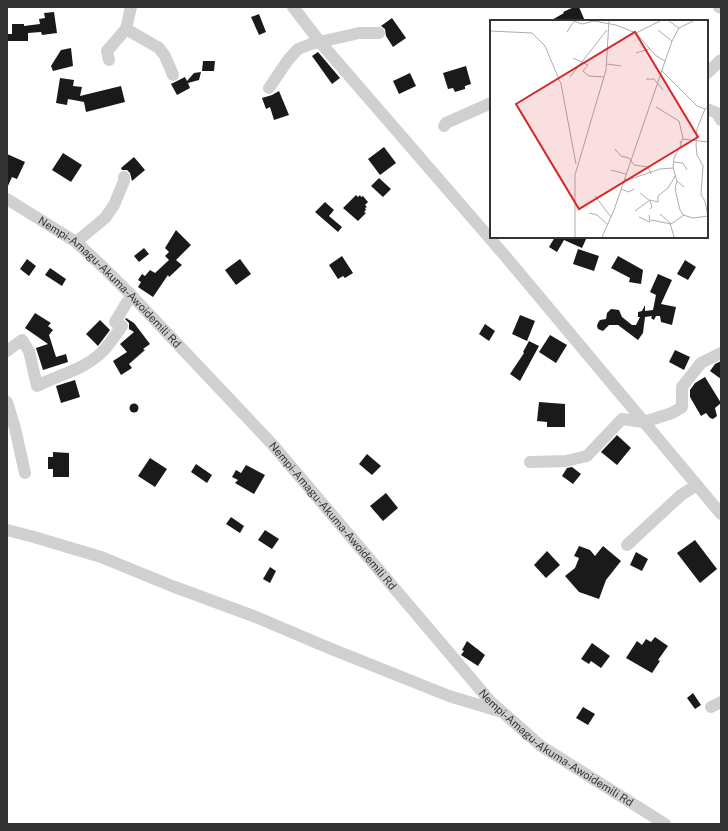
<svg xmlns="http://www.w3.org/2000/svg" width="728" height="831" viewBox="0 0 728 831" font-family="'Public Sans',sans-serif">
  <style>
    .building { fill: #1a1a1a }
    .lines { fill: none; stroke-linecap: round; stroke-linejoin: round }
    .minor { stroke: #d0d0d0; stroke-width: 12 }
    .labels { text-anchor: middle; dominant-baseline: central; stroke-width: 4; stroke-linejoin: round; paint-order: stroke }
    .street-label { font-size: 11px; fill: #333; stroke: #fff }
    .inset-road { fill: none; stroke: #adadad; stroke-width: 1 }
    .view { fill: #d62828; fill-opacity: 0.15; stroke: #d62828; stroke-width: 2 }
    .inset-edge { fill: none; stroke: #333; stroke-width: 2 }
  </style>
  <rect width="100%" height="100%" fill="#fff"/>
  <!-- building -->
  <g class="building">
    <path d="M574 7H579L585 21H550L564 13 563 12Z"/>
    <path d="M54 12 57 33 42 35 41 32 28 33V41H8V34H12V24H24V26L40 24 39 19 45 18 44 13Z"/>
    <path d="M259 14 266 32 259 35 251 17Z"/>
    <path d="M392 18 406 38 393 47 386 36 385 29 381 26Z"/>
    <path d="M71 48 73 66 53 71 51 66 61 50Z"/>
    <path d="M318 52 340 78 332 84 312 56Z"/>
    <path d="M203 61H215L214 71H202Z"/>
    <path d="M466 66 471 84 465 86V89L455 92 453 88 448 89 443 73Z"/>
    <path d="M201 72 199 80 188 83 190 88 177 95 171 84 185 77 187 81 194 73Z"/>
    <path d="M410 73 416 86 399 94 393 81Z"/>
    <path d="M60 78 74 80 73 86 82 87 80 96 121 86 125 102 86 112 84 102 68 99 67 105 56 103Z"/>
    <path d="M279 91 289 115 274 120 270 107 266 109 262 98 272 95Z"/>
    <path d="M384 147 396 163 380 175 368 159Z"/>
    <path d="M63 153 82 165 71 182 52 170Z"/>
    <path d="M7 154 25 162 17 179 12 177 7 188Z"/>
    <path d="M134 157 145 170 132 181 130 173 127 170H122L121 168Z"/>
    <path d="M379 178 391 189 383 197 371 186Z"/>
    <path d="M356 195 358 197 360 195 361 197 363 196 368 202 365 205 367 207 365 208 366 210 364 212 366 213 358 221 343 208Z"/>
    <path d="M325 202 334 210 329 216 342 227 338 232 315 212Z"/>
    <path d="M176 230 191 245 176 260 182 265 169 277 168 275 153 297 138 287 141 282 138 280 142 274 145 276 150 270 155 273 169 260 165 256 169 252 165 248Z"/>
    <path d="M555 237H587L582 248 564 240 557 252 549 247Z"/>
    <path d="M144 248 149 254 139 262 134 256Z"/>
    <path d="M578 249 599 256 594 271 573 264Z"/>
    <path d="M342 256 353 273 345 278 343 276 338 279 329 265Z"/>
    <path d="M618 256 643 270 641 284 629 282 630 278 611 268Z"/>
    <path d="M27 259 36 266 29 276 20 269Z"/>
    <path d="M240 259 251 274 236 285 225 270Z"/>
    <path d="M685 260 696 267 688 280 677 274Z"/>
    <path d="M50 268 66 279 62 286 45 275Z"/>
    <path d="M658 274 672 280 661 304 676 307 672 325 661 322 660 316H656L654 320 651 318 652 316 645 317 643 333 638 340 618 325H609L603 331 598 329 597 326 598 323 600 320 606 319 607 313 611 309 619 310 622 317 632 325H636L640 317H638V312L642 311 645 305V311L653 310 656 295 650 292Z"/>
    <path d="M35 313 51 323 48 326 53 330 49 335 56 357 66 354 68 362 43 370 36 348 48 344 25 328Z"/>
    <path d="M520 315 535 321 527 341 512 334Z"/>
    <path d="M126 318 134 323 150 344 143 349 145 350 129 364 132 368 121 375 113 361 127 352 120 344 134 332 129 329V323L125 319Z"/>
    <path d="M100 320 110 330 98 346 86 334Z"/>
    <path d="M485 324 495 331 489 341 479 334Z"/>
    <path d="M550 335 567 345 556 363 539 352Z"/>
    <path d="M529 341 539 346 520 381 510 374 524 353 523 352Z"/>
    <path d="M675 350 690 357 684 370 669 362Z"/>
    <path d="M721 361V379L710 371 715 364Z"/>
    <path d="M705 377 721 403 715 408 717 416 713 419 710 418 706 413 701 416 690 397V390L695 383Z"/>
    <path d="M75 380 80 397 61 403 56 386Z"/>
    <path d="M539 402 565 404V427H547V422L537 421Z"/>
    <circle cx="134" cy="408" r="4.5"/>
    <path d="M617 435 631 448 617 465 601 452Z"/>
    <path d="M53 452 69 453V477H53V469H48V457H53Z"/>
    <path d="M367 454 381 466 372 475 359 464Z"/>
    <path d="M150 458 167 469 155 487 138 476Z"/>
    <path d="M196 464 212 475 207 483 191 472Z"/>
    <path d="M246 465 265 475 254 494 235 483 238 480 232 477 236 470 241 473Z"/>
    <path d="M572 467 581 474 573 484 562 476 567 468Z"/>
    <path d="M386 493 398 508 383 521 370 506Z"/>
    <path d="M231 517 244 526 240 533 226 524Z"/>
    <path d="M265 530 279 539 272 549 258 540Z"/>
    <path d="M695 540 717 569 700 583 677 553Z"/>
    <path d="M579 546 590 550 595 556 603 546 621 561 606 580 599 599 579 592 565 576 575 568 579 558 574 556Z"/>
    <path d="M547 551 560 565 546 578 534 565Z"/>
    <path d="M636 552 648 559 642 571 630 565Z"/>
    <path d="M270 567 276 571 270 583 263 579Z"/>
    <path d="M655 637 668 646 658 660 660 661 652 673 626 658 637 641 642 645 646 639 651 642Z"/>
    <path d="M467 641 485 655 478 666 461 655 464 651 462 650Z"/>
    <path d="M592 643 610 656 601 668 591 661 589 664 581 659Z"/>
    <path d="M693 693 701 705 695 709 687 698Z"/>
    <path d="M583 707 595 714 588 725 576 718Z"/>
  </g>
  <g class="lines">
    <!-- minor -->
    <g class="minor">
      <path d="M293 7 320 42 506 257 721 514"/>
      <path d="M719 7 721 8"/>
      <path d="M126 29 159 48 165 56 173 75"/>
      <path d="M109 60 107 51 126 29 131 7"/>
      <path d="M707 73 721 60"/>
      <path d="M269 88 288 60 298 49 311 44 359 33H379"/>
      <path d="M707 109 717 113 721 120"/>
      <path d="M444 126 446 123 491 103"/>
      <path id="s1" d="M7 199 76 242 103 267 133 297 272 444 490 701 541 746 665 824"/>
      <path d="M76 242 105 218 114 205 124 181V177"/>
      <path d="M7 351 22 340 29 351 37 386C58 375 83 370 101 353 109 346 115 335 122 326L115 322 127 302 133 297"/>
      <path d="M7 402 15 428 25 473"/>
      <path d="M530 462 566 461 587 456 622 419 644 422 672 413 682 407V387L701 363 721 353"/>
      <path d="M7 530 34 537 101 557 172 586 256 617 329 648 449 696 499 711"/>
      <path d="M627 545 681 495 697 485"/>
      <path d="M711 707 721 702"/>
    </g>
  </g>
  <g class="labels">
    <!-- street labels -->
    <g class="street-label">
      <text stroke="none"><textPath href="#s1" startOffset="133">Nempi-Amagu-Akuma-Awoidemili Rd</textPath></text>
      <text stroke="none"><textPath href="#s1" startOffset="457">Nempi-Amagu-Akuma-Awoidemili Rd</textPath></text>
      <text stroke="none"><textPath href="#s1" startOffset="781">Nempi-Amagu-Akuma-Awoidemili Rd</textPath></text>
    </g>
  </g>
  <!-- overview -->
  <g transform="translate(490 20)">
    <rect width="218" height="218" fill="#fff"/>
    <path class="inset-road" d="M84 1 92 4 104 1 126 5 146 13 165 35 175 41M179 1 189 8M168 10 182 21M0 11 42 13 55 26 71 64 86 144M77 12 84 1M146 13 170 1M146 33 159 29M83 38 98 45 93 51 99 56 114 57M117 44 131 46M172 51 207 86 215 89 218 87M80 57 117 10M156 59H164L173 70M166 87 189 101 193 118 191 123M215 89 207 109 206 125 207 135 213 146 211 175 215 181 218 197M192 119 218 122M125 129 131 136 139 138 144 145 158 147 161 154M183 142 193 143 197 150M183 148 187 161 194 167M121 150 136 154M134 159 138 160 170 149 183 148 184 138 191 125 190 121M187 161 185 169 190 190 193 195 203 198 218 196M131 169 139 172 144 169M150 173 160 181 162 187 160 189M105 176 121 197M145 191 160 180 168 182V176L178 168 186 155M99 193 107 195 118 205M170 194 180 203 184 217M149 197 160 202 159 195M161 200 181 204 194 195M85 217V155L116 50 119 1M112 217 124 190 182 21 189 8 203 1"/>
    <path class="view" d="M145 12 208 117 89 189 26 84Z"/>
    <rect width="218" height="218" class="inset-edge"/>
  </g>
  <!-- border -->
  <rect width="728" height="831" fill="none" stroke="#333333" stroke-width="16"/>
</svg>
